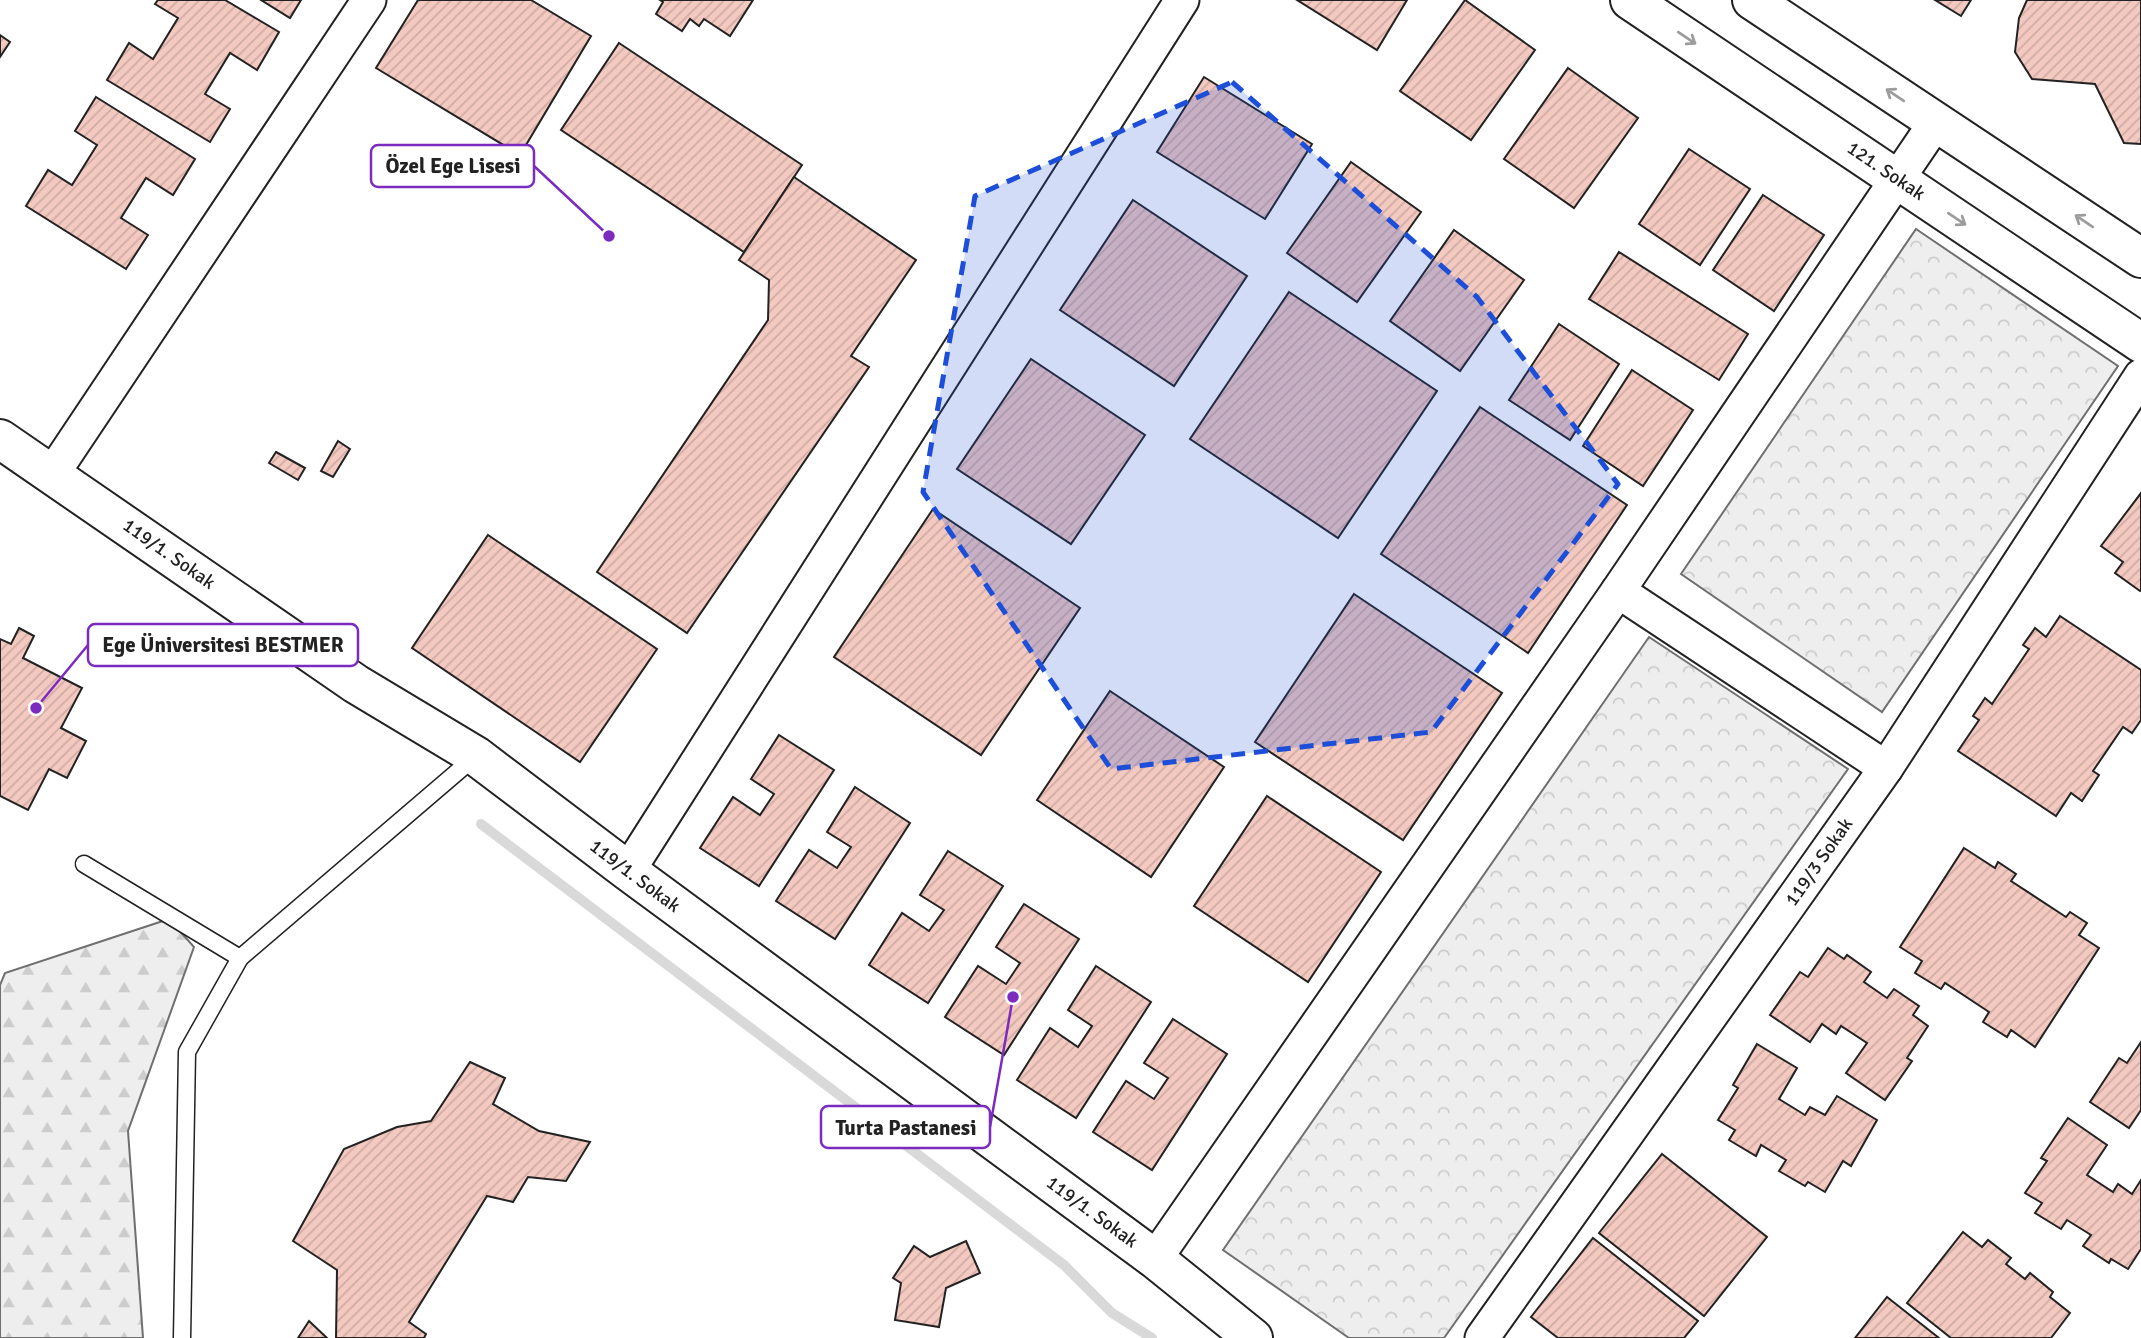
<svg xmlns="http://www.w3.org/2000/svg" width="2141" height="1338" viewBox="0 0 2141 1338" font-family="Signika,sans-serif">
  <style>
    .forest { fill: url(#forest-firs); stroke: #6f6f6f; stroke-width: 2 }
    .park { fill: url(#park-crowns); stroke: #6f6f6f; stroke-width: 2 }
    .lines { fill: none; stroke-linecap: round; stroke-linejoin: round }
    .stream { stroke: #d9d9d9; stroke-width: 10 }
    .building { fill: url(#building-hatch); stroke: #222; stroke-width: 2 }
    .lane-casing { stroke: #222; stroke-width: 19 }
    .street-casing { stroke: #222; stroke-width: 37 }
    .secondary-casing { stroke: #222; stroke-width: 42 }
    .lane { stroke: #fff; stroke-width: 16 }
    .street { stroke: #fff; stroke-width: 33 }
    .secondary { stroke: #fff; stroke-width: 38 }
    .oneway { stroke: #9c9c9c }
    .marked { fill: #1d4ed8; fill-opacity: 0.2; stroke: #1d4ed8; stroke-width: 5; stroke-dasharray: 14 9; stroke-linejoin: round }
    .labels { text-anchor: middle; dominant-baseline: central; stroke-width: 5; stroke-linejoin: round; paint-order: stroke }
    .street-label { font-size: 19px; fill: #222; stroke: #fff }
    .leader { fill: none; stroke: #7b2cbf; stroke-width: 2.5 }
    .callout-dot { fill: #7b2cbf; stroke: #fff; stroke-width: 2.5 }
    .callout { fill: #fff; stroke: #7b2cbf; stroke-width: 2.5 }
    .callout-label { font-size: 21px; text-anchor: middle; font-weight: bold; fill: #222 }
  </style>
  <defs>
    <pattern id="forest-firs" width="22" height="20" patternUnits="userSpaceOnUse" patternTransform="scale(1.75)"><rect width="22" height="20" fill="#eee"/><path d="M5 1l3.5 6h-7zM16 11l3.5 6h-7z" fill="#ccc"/></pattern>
    <pattern id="park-crowns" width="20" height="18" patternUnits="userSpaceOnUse" patternTransform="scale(1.75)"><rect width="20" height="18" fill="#eee"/><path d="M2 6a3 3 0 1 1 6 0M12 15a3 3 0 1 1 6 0" fill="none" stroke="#ccc"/></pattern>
    <pattern id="building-hatch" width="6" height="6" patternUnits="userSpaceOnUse" patternTransform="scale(1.75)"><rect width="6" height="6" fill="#f3c9c0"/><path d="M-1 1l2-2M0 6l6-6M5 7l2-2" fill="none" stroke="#d0aca5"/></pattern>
  </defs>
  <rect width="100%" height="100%" fill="#fff"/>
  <!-- forest -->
  <path class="forest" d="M169 919 194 947 128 1131 143 1338H0V985L5 973Z"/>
  <!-- park -->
  <g class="park">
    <path d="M1916 229 2118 366 1882 712 1681 574Z"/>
    <path d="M1649 637 1848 769 1444 1338H1349L1223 1250Z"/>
  </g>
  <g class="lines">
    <!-- stream -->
    <path class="stream" d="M481 824 1064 1265 1112 1313 1152 1338"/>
  </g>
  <!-- building -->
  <g class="building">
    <path d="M158 0H225L279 32 257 70 230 53 205 94 230 109 210 142 107 80 129 43 153 59 178 18 155 4Z"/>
    <path d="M261 0H301L290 18Z"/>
    <path d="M418 0H531L591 36 520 155 376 68Z"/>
    <path d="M660 0H753L730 36 704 19 699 26 690 19 682 31 656 14 663 2Z"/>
    <path d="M1297 0H1407L1377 50Z"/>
    <path d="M1465 0 1535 50 1471 140 1400 91Z"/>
    <path d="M1935 0H1971L1961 16Z"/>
    <path d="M2027 0H2141V144L2124 143 2095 84 2032 79 2015 52 2019 18Z"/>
    <path d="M0 35 10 42 0 57Z"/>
    <path d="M619 43 802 165 744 252 561 130Z"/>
    <path d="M1568 68 1638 118 1574 208 1504 159Z"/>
    <path d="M1204 77 1312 144 1265 219 1157 152Z"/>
    <path d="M96 97 195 159 173 195 146 178 121 218 148 235 126 269 26 206 48 170 72 185 97 145 75 131Z"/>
    <path d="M1689 149 1750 189 1700 265 1639 224Z"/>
    <path d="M1351 162 1421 212 1357 302 1287 253Z"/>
    <path d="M794 177 916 260 851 356 869 367 687 633 597 572 768 320 769 280 739 260Z"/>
    <path d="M1763 195 1824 235 1774 311 1713 270Z"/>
    <path d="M1133 200 1247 276 1174 386 1060 310Z"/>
    <path d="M1454 230 1524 280 1460 371 1390 321Z"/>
    <path d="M1619 252 1748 334 1719 380 1589 299Z"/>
    <path d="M1289 292 1437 391 1338 538 1190 439Z"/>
    <path d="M1559 324 1619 364 1570 440 1509 400Z"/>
    <path d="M1031 359 1145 435 1071 544 957 469Z"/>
    <path d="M1632 370 1693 410 1643 486 1583 446Z"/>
    <path d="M1480 407 1627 505 1528 653 1381 554Z"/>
    <path d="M338 441 350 449 333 477 321 471Z"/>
    <path d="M276 452 305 468 298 480 269 463Z"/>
    <path d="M2141 493V590L2140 591 2115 573 2123 562 2101 546Z"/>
    <path d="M933 509 1080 608 981 755 834 657Z"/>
    <path d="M488 535 657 649 580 762 412 648Z"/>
    <path d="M1354 594 1502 693 1403 840 1255 742Z"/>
    <path d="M2060 616 2141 670V720L2132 733 2123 727 2093 771 2099 775 2082 801 2071 793 2056 816 1958 751 1979 720 1973 716 1985 698 1992 704 2029 649 2023 645 2035 628 2046 637Z"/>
    <path d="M19 628 34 636 23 658 82 688 61 728 86 741 67 778 49 769 28 810 0 796V639L11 644Z"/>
    <path d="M1110 691 1224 767 1151 877 1037 800Z"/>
    <path d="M779 735 834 770 759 886 700 848 733 797 760 815 774 794 751 779Z"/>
    <path d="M855 787 910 823 835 939 776 901 809 850 837 868 851 847 827 832Z"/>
    <path d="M1267 796 1381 872 1308 982 1194 906Z"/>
    <path d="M1964 848 1995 868 1998 862 2016 874 2011 881 2066 917 2070 912 2087 923 2079 935 2099 948 2035 1047 2011 1030 2007 1037 1983 1022 1989 1012 1945 983 1941 989 1915 973 1922 961 1900 947Z"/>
    <path d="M948 851 1003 886 928 1003 869 965 902 913 929 931 944 910 920 895Z"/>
    <path d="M1024 904 1079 939 1004 1055 945 1017 978 966 1006 984 1020 963 996 947Z"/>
    <path d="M1828 948 1844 959 1847 955 1871 972 1864 982 1887 998 1894 989 1919 1006 1913 1015 1928 1026 1907 1058 1912 1061 1885 1100 1846 1073 1867 1043 1841 1026 1836 1034 1822 1024 1810 1042 1770 1015 1800 972 1808 977Z"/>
    <path d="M1096 966 1151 1002 1076 1118 1017 1080 1050 1028 1078 1047 1092 1026 1068 1010Z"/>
    <path d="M1173 1019 1227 1054 1152 1170 1093 1132 1126 1081 1154 1099 1168 1078 1144 1063Z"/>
    <path d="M2141 1042V1110L2129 1128 2090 1102 2119 1058 2127 1063Z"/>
    <path d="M1757 1044 1797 1068 1779 1099 1805 1115 1810 1107 1825 1115 1837 1096 1877 1120 1851 1166 1843 1161 1825 1192 1808 1182 1805 1186 1779 1171 1786 1160 1761 1145 1756 1156 1729 1140 1735 1130 1718 1120 1738 1088 1733 1085Z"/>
    <path d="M470 1062 505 1078 493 1104 539 1131 590 1142 566 1181 528 1177 513 1202 487 1196 409 1322 426 1334 424 1338H336L337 1270 293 1241 344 1149 397 1127 431 1121Z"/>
    <path d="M2068 1118 2107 1145 2087 1175 2113 1192 2118 1184 2132 1194 2141 1180V1249L2128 1269 2111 1259 2109 1263 2083 1246 2091 1235 2067 1220 2061 1229 2035 1213 2042 1203 2025 1193 2047 1161 2041 1158Z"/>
    <path d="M1662 1154 1767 1237 1704 1316 1599 1233Z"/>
    <path d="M1963 1232 1982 1247 1988 1240 2011 1258 2006 1264 2025 1279 2030 1273 2053 1292 2050 1297 2070 1313 2051 1338H1951L1907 1303Z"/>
    <path d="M1593 1238 1698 1321 1684 1338H1558L1531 1317Z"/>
    <path d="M966 1241 980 1273 946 1288 939 1327 895 1320 901 1283 893 1278 914 1246 930 1257Z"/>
    <path d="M1887 1297 1939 1338H1855Z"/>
    <path d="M309 1321 327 1338H298Z"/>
  </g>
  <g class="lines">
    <!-- lane casing -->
    <g class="lane-casing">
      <g id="lane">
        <path d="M84 864 240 958"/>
        <path d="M182 1338 187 1052 240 958 476 756"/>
      </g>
    </g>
    <!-- street casing -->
    <g class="street-casing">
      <g id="street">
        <path d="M53 473 369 0"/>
        <path d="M1618 591 1886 768"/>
        <path d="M628 871 1182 0"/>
        <path d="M1155 1259 1618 591 1936 122"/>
        <path d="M1482 1338 1886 768 2141 376"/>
      </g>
    </g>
    <!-- secondary casing -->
    <g class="secondary-casing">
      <g id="secondary">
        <path d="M1630 0 2141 343"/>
        <path d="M1752 0 2141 258"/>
        <path d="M0 439 356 684 476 756 628 871 1155 1259 1253 1338"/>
      </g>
    </g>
    <!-- lane -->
    <use href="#lane" class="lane"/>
    <!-- street -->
    <use href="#street" class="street"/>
    <!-- secondary -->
    <use href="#secondary" class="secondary"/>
  </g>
  <!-- one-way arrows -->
  <defs><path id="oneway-shaft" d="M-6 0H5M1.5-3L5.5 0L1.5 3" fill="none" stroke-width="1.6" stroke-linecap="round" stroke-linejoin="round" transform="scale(1.75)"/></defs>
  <g class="oneway">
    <use href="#oneway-shaft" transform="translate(1687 38) rotate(34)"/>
    <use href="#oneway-shaft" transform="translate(1895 95) rotate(-146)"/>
    <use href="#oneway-shaft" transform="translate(1957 219) rotate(34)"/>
    <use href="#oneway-shaft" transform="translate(2084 221) rotate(-146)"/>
  </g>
  <!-- marked area -->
  <path class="marked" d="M1232 82 1477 297 1618 484 1431 732 1111 769 923 492 975 196Z"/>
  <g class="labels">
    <!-- street labels -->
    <g class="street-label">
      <text transform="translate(1886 171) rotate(34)">121. Sokak</text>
      <text transform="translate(169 554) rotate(35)">119/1. Sokak</text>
      <text transform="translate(1819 862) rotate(-55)">119/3 Sokak</text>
      <text transform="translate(635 876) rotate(37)">119/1. Sokak</text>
      <text transform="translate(1092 1212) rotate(36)">119/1. Sokak</text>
    </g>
  </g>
  <!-- callouts -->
  <path class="leader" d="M609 236L534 166M36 708L88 645M1013 997L990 1127"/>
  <g class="callout-dot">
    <circle cx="609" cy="236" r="7"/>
    <circle cx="36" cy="708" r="7"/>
    <circle cx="1013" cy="997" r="7"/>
  </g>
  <g class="callout">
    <rect x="371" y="145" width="163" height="42" rx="7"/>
    <rect x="88" y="624" width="270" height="42" rx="7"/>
    <rect x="821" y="1106" width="169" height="42" rx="7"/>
  </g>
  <g class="callout-label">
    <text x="453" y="173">Özel Ege Lisesi</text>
    <text x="223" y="652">Ege Üniversitesi BESTMER</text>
    <text x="906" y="1135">Turta Pastanesi</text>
  </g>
</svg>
